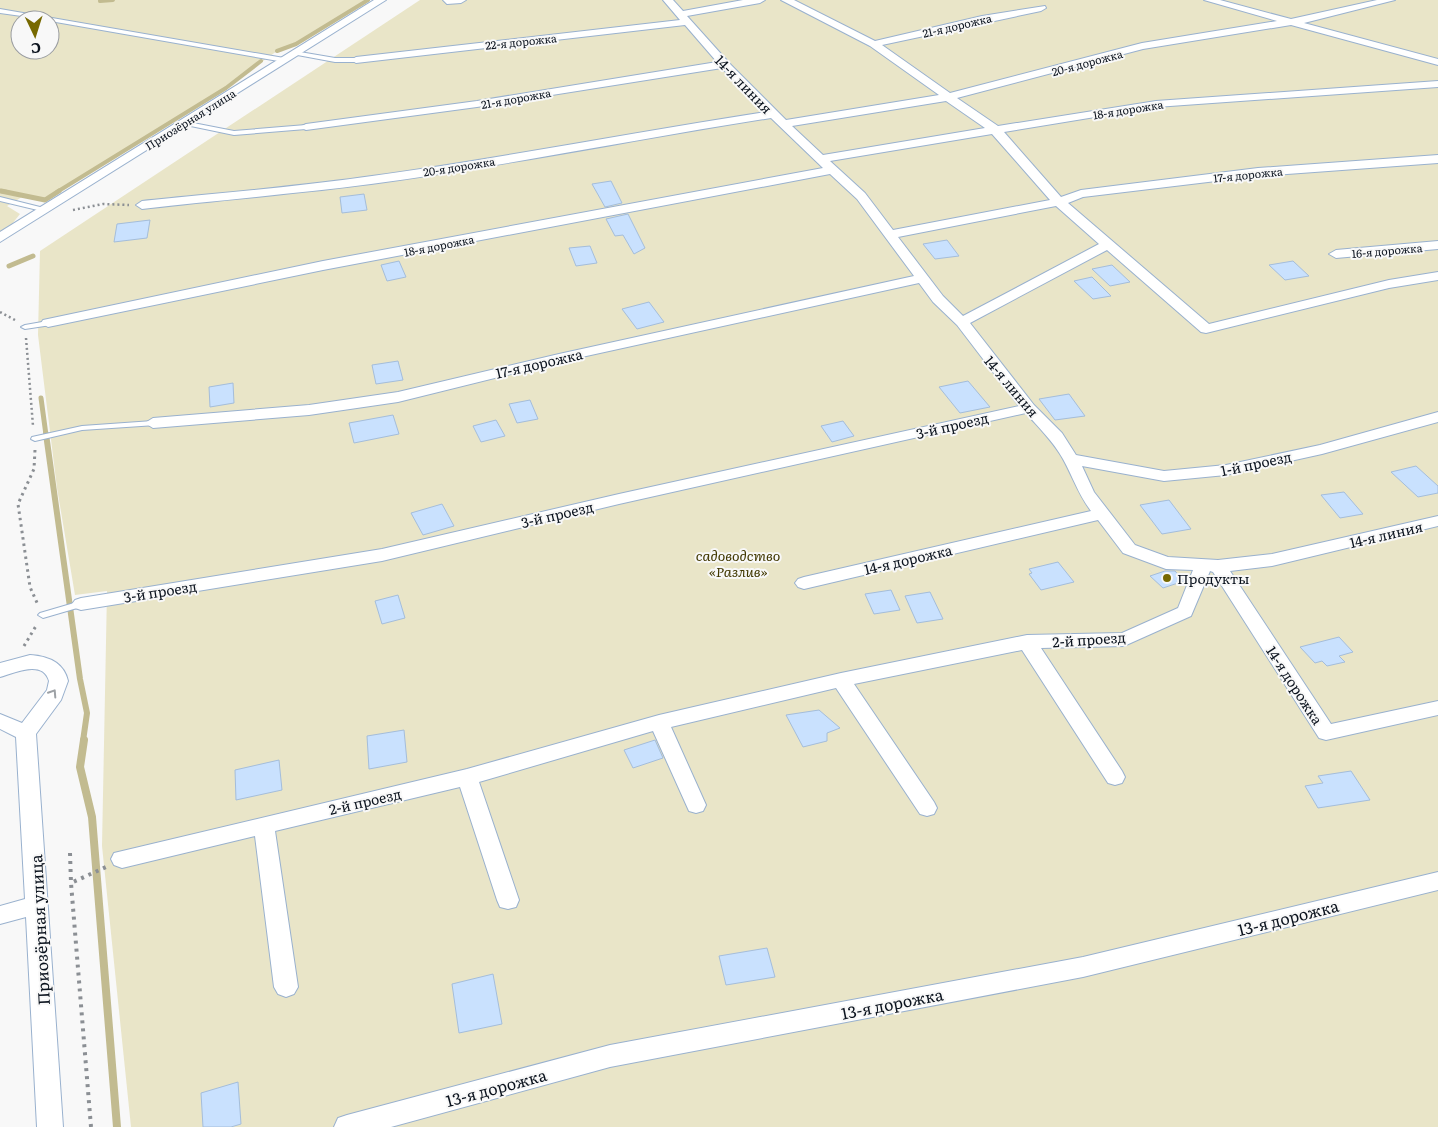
<svg xmlns="http://www.w3.org/2000/svg" width="1438" height="1127" viewBox="0 0 1438 1127" font-family="Literata,serif">
  <style>
    .green { fill: #e9e5c8; fill-rule: evenodd }
    .lines { fill: none; stroke-linecap: round; stroke-linejoin: round }
    .stream-far3 { stroke: #c2bb90; stroke-width: 4 }
    .stream-far2 { stroke: #c2bb90; stroke-width: 5 }
    .stream-far1 { stroke: #c2bb90; stroke-width: 6 }
    .stream { stroke: #c2bb90; stroke-width: 8 }
    .building { fill: #c9e1fe; stroke: #a4bdda }
    .lane-casing { stroke: #99b1ce; stroke-width: 2 }
    .street-casing { stroke: #99b1ce; stroke-width: 2 }
    .path-far2 { stroke: #8b8f94; stroke-width: 2.5; stroke-dasharray: 2 3; stroke-linecap: butt }
    .path-far1 { stroke: #8b8f94; stroke-width: 3; stroke-dasharray: 2.5 4; stroke-linecap: butt }
    .path { stroke: #8b8f94; stroke-width: 4; stroke-dasharray: 3 5; stroke-linecap: butt }
    .lane { fill: #fff; fill-rule: evenodd }
    .street { fill: #fff; fill-rule: evenodd }
    .oneway { stroke: #9da1a5 }
    .poi-dot { fill: #776900; stroke: #f8f8f8; stroke-width: 2 }
    .labels { text-anchor: middle; dominant-baseline: central; stroke-width: 4; stroke-linejoin: round; paint-order: stroke }
    .far-street-label { font-size: 11px; fill: #0b131e; stroke: #f8f8f8 }
    .street-label { font-size: 14px; fill: #0b131e; stroke: #f8f8f8 }
    .park-label { font-size: 14px; font-style: italic; fill: #413800; stroke: #f8f8f8 }
    .poi-label { font-size: 14px; fill: #0b131e; stroke: #f8f8f8; text-anchor: start }
    .near-street-label { font-size: 16px; fill: #0b131e; stroke: #f8f8f8 }
  </style>
  <rect width="100%" height="100%" fill="#f8f8f8"/>
  <!-- green -->
  <g class="green">
    <path d="M0 0H368L296 44 277 51 226 88 45 200 22 197 7 206 20 214 12 224 0 232ZM20 20H50V50H20Z"/>
    <path d="M420 0H1438V1127H131L102 846 107 591 75 595 57 488 38 335 40 251Z"/>
  </g>
  <g class="lines">
    <!-- stream-far3 -->
    <g class="stream-far3">
      <path d="M100 1 113 0"/>
      <path d="M277 51 296 44 368 0"/>
      <path d="M0 191 7 192"/>
      <path d="M57 192 226 88 261 61"/>
    </g>
    <!-- stream-far2 -->
    <g class="stream-far2">
      <path d="M1 191 45 200 59 191"/>
      <path d="M9 266 33 256"/>
      <path d="M41 398 46 435"/>
    </g>
    <!-- stream-far1 -->
    <path class="stream-far1" d="M46 434 80 679 87 713 83 741"/>
    <!-- stream -->
    <path class="stream" d="M84 740 80 767 92 817 117 1127"/>
  </g>
  <!-- building -->
  <g class="building">
    <path d="M611 181 622 203 605 207 592 184Z"/>
    <path d="M364 194 367 210 342 213 340 197Z"/>
    <path d="M628 214 645 248 634 254 623 235 615 236 606 219Z"/>
    <path d="M150 220 147 238 114 242 117 224Z"/>
    <path d="M947 240 959 256 935 259 923 244Z"/>
    <path d="M590 246 597 263 576 266 569 248Z"/>
    <path d="M399 261 406 277 387 281 381 265Z"/>
    <path d="M1293 261 1309 276 1285 280 1269 265Z"/>
    <path d="M1112 265 1130 282 1110 286 1092 269Z"/>
    <path d="M1092 277 1111 296 1093 299 1074 281Z"/>
    <path d="M649 302 664 322 637 329 622 309Z"/>
    <path d="M398 361 403 380 376 384 372 365Z"/>
    <path d="M968 381 990 407 960 413 939 387Z"/>
    <path d="M233 383 234 403 210 407 209 387Z"/>
    <path d="M1069 394 1085 416 1055 420 1039 399Z"/>
    <path d="M530 400 538 419 517 423 509 404Z"/>
    <path d="M393 415 399 434 354 443 349 423Z"/>
    <path d="M496 420 505 436 481 442 473 426Z"/>
    <path d="M843 421 854 436 832 442 821 426Z"/>
    <path d="M1416 466 1438 486V493L1418 497 1391 472Z"/>
    <path d="M1344 492 1363 514 1340 518 1321 495Z"/>
    <path d="M1169 500 1191 529 1162 534 1140 505Z"/>
    <path d="M442 504 454 526 423 535 411 513Z"/>
    <path d="M1058 562 1074 582 1041 590 1029 574 1032 573 1029 569Z"/>
    <path d="M1165 571H1175L1184 581 1163 588 1150 576Z"/>
    <path d="M891 590 900 610 874 614 865 594Z"/>
    <path d="M930 592 943 619 917 623 905 596Z"/>
    <path d="M398 595 405 618 382 624 375 601Z"/>
    <path d="M1339 637 1353 652 1339 656 1345 662 1327 666 1322 661 1315 663 1300 647Z"/>
    <path d="M819 710 840 728 827 733V741L803 747 786 715Z"/>
    <path d="M404 730 407 762 369 769 367 736Z"/>
    <path d="M655 740 663 758 633 768 624 750Z"/>
    <path d="M279 760 282 790 236 800 235 770Z"/>
    <path d="M1351 771 1370 800 1318 808 1305 786 1323 783 1318 776Z"/>
    <path d="M767 948 775 977 726 985 719 956Z"/>
    <path d="M493 974 502 1024 459 1033 452 984Z"/>
    <path d="M238 1082 241 1124 231 1127H203L201 1093Z"/>
  </g>
  <g class="lines">
    <!-- lane casing -->
    <g class="lane-casing">
      <g id="lane">
        <path d="M0 9 284 58 287 60 284 62 50 21V20L0 13Z"/>
        <path d="M294 51 335 58H356L359 60 356 62H335L292 54 291 53Z"/>
        <path d="M183 121 234 131 306 125 309 127 306 129 234 135 181 124 180 123Z"/>
        <path d="M0 197 48 209 49 210 46 212 0 201Z"/>
        <path d="M48 321H51V325L25 329 21 327 25 325Z"/>
        <path d="M153 421 157 423 156 425 82 430 35 441 31 439 32 437 82 426Z"/>
        <path d="M81 601 84 602 86 604 84 606 43 618 38 615 40 613Z"/>
      </g>
    </g>
    <!-- street casing -->
    <g class="street-casing">
      <g id="street">
        <path d="M374 0H386L0 242V232Z"/>
        <path d="M443 0H466L461 3 447 4Z"/>
        <path d="M663 0H673L683 11 743 0H765L760 3 687 16 731 65 786 120 939 95 870 46 781 0H794L875 41 982 16 1045 6 1046 8 1041 11 882 45 950 93 1142 43 1277 21 1204 0H1220L1291 19 1377 0H1395L1304 23 1438 59V65L1291 25 1143 49 957 98 998 126 1156 101 1438 81V87L1156 107 1004 132 1061 197 1081 190 1258 168 1438 155V163L1258 176 1083 197 1068 203 1209 324 1389 280 1438 272V280L1389 288 1206 333 1201 332 1107 250 970 323 1034 405 1062 433 1076 455 1164 471 1226 465 1320 445 1438 412V422L1322 454 1226 475 1164 481 1082 466 1094 492 1135 545 1168 557 1218 560 1272 554 1438 516V526L1272 566 1230 571 1331 724 1438 701V715L1326 740 1319 738 1213 572 1210 571 1191 616 1124 646 1041 648 1122 771 1125 777 1122 783 1115 785 1108 783 1022 650 854 684 934 802 937 808 934 814 927 816 920 814 836 688 671 727 706 805 703 811 696 813 689 811 653 731 479 782 519 900 516 907 508 909 500 907 497 900 460 787 275 831 298 987 294 994 286 997 278 994 274 987 255 836 122 868 114 865 111 859 114 853 467 769 659 715 841 673 1027 635 1122 633 1178 608 1193 570 1166 569 1123 553 1098 520 804 589 798 587 795 583 798 579 804 577 1091 511C1078 494 1073 477 1063 459 1053 441 1039 428 1026 413L619 504 382 561 81 610 75 608 72 604 75 600 81 598 382 549 619 494 1019 406 957 325 933 302 919 283 559 362 398 402 309 415 153 428 145 423 153 418 309 405 398 392 559 354 914 276 857 199 830 174 323 270 48 327 41 323 43 320 323 261 823 168 771 118C637 139 505 166 371 184 295 194 218 200 142 209L136 205 142 201C219 193 296 187 372 176 504 158 634 132 765 112L722 68 477 107 306 130 300 127 306 124 477 101 717 62 685 25 356 63 351 60 356 57 680 20ZM946 101 985 128 823 155 792 126ZM992 134 1050 200 893 230 865 193 830 161ZM1056 206 1099 244 963 316 943 296 898 237Z"/>
        <path d="M1438 241V249L1336 258 1329 254 1336 250Z"/>
        <path d="M30 655C47 656 64 662 68 681L61 700 36 734 63 1127H37L26 917 0 924V906L25 899 16 737 0 729V714L22 723 47 690 49 681C43 659 14 673 0 677V663Z"/>
        <path d="M1438 872V890L1083 977 610 1067 391 1127H334L338 1118 347 1115 610 1045 1083 957Z"/>
      </g>
    </g>
    <!-- path-far2 -->
    <g class="path-far2">
      <path d="M73 210 103 204 129 205"/>
      <path d="M0 312 15 320"/>
      <path d="M26 338 33 426"/>
    </g>
    <!-- path-far1 -->
    <g class="path-far1">
      <path d="M35 450 34 469 18 504 30 587 38 605"/>
      <path d="M24 646 36 626"/>
    </g>
    <!-- path -->
    <g class="path">
      <path d="M70 853 71 883"/>
      <path d="M91 1127 71 883 106 867"/>
    </g>
    <!-- lane -->
    <use href="#lane" class="lane"/>
    <!-- street -->
    <use href="#street" class="street"/>
  </g>
  <!-- one-way arrows -->
  <defs><path id="oneway-chevron" d="M-2-3.5L2.5 0L-2 3.5" fill="none" stroke-width="1.6" stroke-linecap="round" stroke-linejoin="round" transform="scale(1.25)"/></defs>
  <use class="oneway" href="#oneway-chevron" transform="translate(53 693) rotate(-57)"/>
  <!-- markers -->
  <circle class="poi-dot" cx="1167" cy="578" r="5"/>
  <g class="labels">
    <!-- far-street labels -->
    <g class="far-street-label">
      <text transform="translate(957 25) rotate(-13)">21-я дорожка</text>
      <text transform="translate(521 41) rotate(-6)">22-я дорожка</text>
      <text transform="translate(1087 62) rotate(-15)">20-я дорожка</text>
      <text transform="translate(516 98) rotate(-10)">21-я дорожка</text>
      <text transform="translate(1128 109) rotate(-9)">18-я дорожка</text>
      <text transform="translate(190 119) rotate(-32)">Приозёрная улица</text>
      <text transform="translate(459 166) rotate(-9)">20-я дорожка</text>
      <text transform="translate(1248 174) rotate(-6)">17-я дорожка</text>
      <text transform="translate(439 245) rotate(-11)">18-я дорожка</text>
      <text transform="translate(1387 250) rotate(-5)">16-я дорожка</text>
    </g>
    <!-- street labels -->
    <g class="street-label">
      <text transform="translate(744 84) rotate(46)">14-я линия</text>
      <text transform="translate(539 363) rotate(-13)">17-я дорожка</text>
      <text transform="translate(1012 386) rotate(50)">14-я линия</text>
      <text transform="translate(952 425) rotate(-13)">3-й проезд</text>
      <text transform="translate(1256 463) rotate(-12)">1-й проезд</text>
      <text transform="translate(557 514) rotate(-13)">3-й проезд</text>
      <text transform="translate(1386 534) rotate(-13)">14-я линия</text>
      <text transform="translate(908 559) rotate(-13)">14-я дорожка</text>
      <text transform="translate(160 591) rotate(-9)">3-й проезд</text>
      <text transform="translate(1089 639) rotate(-4)">2-й проезд</text>
      <text transform="translate(1295 685) rotate(57)">14-я дорожка</text>
      <text transform="translate(365 801) rotate(-13)">2-й проезд</text>
    </g>
    <!-- park labels -->
    <g class="park-label">
      <text x="738" y="555">садоводство<tspan x="738" dy="16">«Разлив»</tspan></text>
    </g>
    <!-- poi labels -->
    <g class="poi-label">
      <text x="1177" y="578">Продукты</text>
    </g>
    <!-- near-street labels -->
    <g class="near-street-label">
      <text transform="translate(1288 917) rotate(-14)">13-я дорожка</text>
      <text transform="translate(39 930) rotate(-93)">Приозёрная улица</text>
      <text transform="translate(892 1003) rotate(-11)">13-я дорожка</text>
      <text transform="translate(496 1087) rotate(-15)">13-я дорожка</text>
    </g>
  </g>
  <!-- north arrow -->
  <g transform="translate(35 35) rotate(176)"><circle r="24" fill="#f8f8f8" stroke="#999ca1"/>
  <path d="M0-4L9 19L0 12L-9 19Z" fill="#776900"/>
  <text y="-8" font-size="14" font-weight="bold" text-anchor="middle" fill="#0b131e">С</text>
  </g>
</svg>
